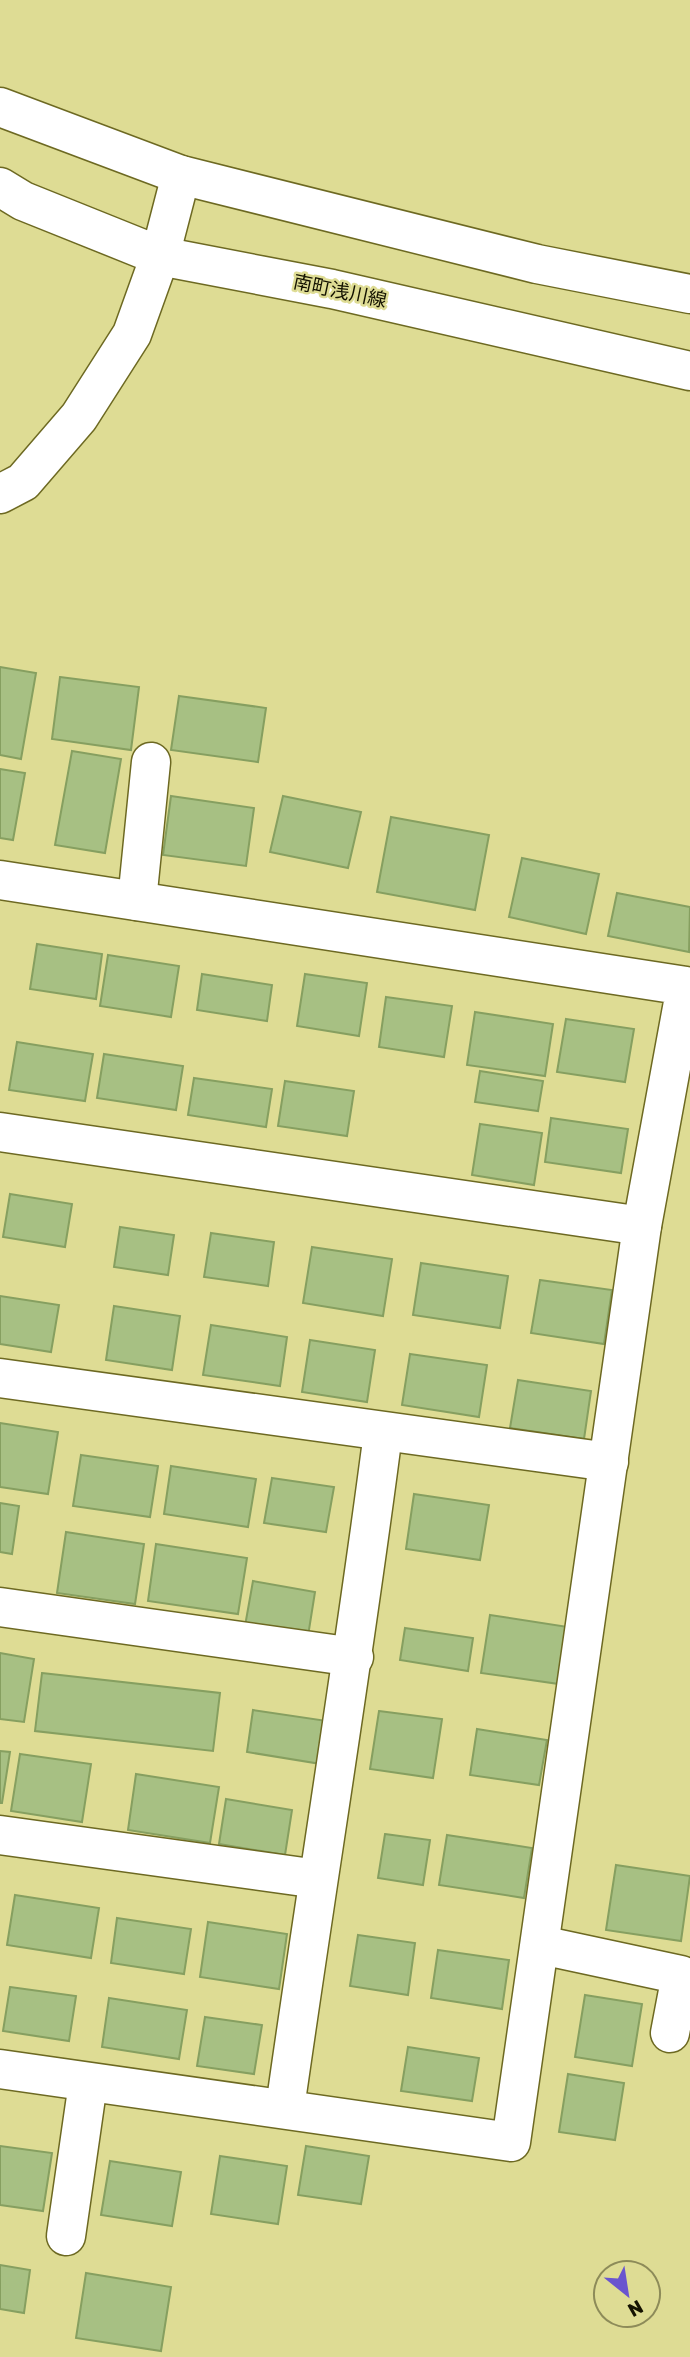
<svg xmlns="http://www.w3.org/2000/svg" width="690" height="2357" viewBox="0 0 690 2357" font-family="Rubik,'Noto Sans JP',sans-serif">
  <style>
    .building { fill: #a7c083; stroke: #869f60; stroke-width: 2 }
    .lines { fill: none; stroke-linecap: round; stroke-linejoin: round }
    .street-casing { stroke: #6d6922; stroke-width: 41 }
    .secondary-casing { stroke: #6d6922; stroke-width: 41 }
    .street { stroke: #fff; stroke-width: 38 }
    .secondary { stroke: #fff; stroke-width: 38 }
    .labels { text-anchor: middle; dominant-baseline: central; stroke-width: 5; stroke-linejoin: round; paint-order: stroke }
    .street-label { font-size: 19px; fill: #141200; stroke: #dedc94 }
  </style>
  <rect width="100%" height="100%" fill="#dedc94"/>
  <!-- building -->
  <g class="building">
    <path d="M0 667 36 673 21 759 0 755Z"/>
    <path d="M60 677 139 687 131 750 52 739Z"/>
    <path d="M179 696 266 708 258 762 171 750Z"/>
    <path d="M72 751 121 759 105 853 55 845Z"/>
    <path d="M0 769 25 773 13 840 0 838Z"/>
    <path d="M171 796 254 808 246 866 163 855Z"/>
    <path d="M283 796 361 812 348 868 270 852Z"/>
    <path d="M391 817 489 835 475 910 377 892Z"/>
    <path d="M522 858 599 874 586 934 509 917Z"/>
    <path d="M617 893 690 907 689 952 608 936Z"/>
    <path d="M37 944 102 954 96 999 30 989Z"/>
    <path d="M108 955 179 966 171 1017 100 1006Z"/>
    <path d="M202 974 272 985 267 1021 197 1010Z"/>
    <path d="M305 974 367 983 359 1036 297 1026Z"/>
    <path d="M386 997 452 1006 444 1057 379 1047Z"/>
    <path d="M475 1012 553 1024 545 1076 467 1065Z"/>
    <path d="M566 1019 634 1029 625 1082 557 1072Z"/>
    <path d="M17 1042 93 1054 85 1101 9 1090Z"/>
    <path d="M104 1054 183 1066 176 1110 97 1098Z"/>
    <path d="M480 1071 543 1081 538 1111 475 1102Z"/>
    <path d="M194 1078 272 1089 266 1127 188 1115Z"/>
    <path d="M285 1081 354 1091 347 1136 278 1126Z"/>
    <path d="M551 1118 628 1129 621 1173 545 1162Z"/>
    <path d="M480 1124 542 1133 534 1185 472 1175Z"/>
    <path d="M10 1194 72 1204 65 1247 3 1237Z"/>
    <path d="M120 1227 174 1235 168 1275 114 1267Z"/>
    <path d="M211 1233 274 1242 268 1286 204 1277Z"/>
    <path d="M312 1247 392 1259 383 1316 303 1303Z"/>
    <path d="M421 1263 508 1276 500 1328 413 1315Z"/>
    <path d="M540 1280 612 1290 604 1344 531 1333Z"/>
    <path d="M0 1296 59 1305 51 1352 0 1344Z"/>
    <path d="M114 1306 180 1316 172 1370 106 1360Z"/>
    <path d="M211 1325 287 1337 280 1386 203 1375Z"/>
    <path d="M310 1340 375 1350 367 1402 302 1392Z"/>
    <path d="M410 1354 487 1365 479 1417 402 1405Z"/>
    <path d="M518 1380 591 1391 584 1439 510 1428Z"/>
    <path d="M0 1423 58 1432 48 1494 0 1487Z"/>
    <path d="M81 1455 158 1466 150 1517 73 1506Z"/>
    <path d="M171 1466 256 1479 248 1527 164 1514Z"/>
    <path d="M272 1478 334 1487 326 1532 264 1523Z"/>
    <path d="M414 1494 489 1505 480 1560 406 1549Z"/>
    <path d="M0 1503 19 1506 12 1554 0 1552Z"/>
    <path d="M66 1532 144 1544 135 1604 57 1593Z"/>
    <path d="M156 1544 247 1558 238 1614 148 1601Z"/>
    <path d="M253 1581 315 1592 308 1636 245 1626Z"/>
    <path d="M490 1615 568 1627 559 1684 481 1673Z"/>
    <path d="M405 1628 473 1638 468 1671 400 1660Z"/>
    <path d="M0 1653 34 1659 24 1722 0 1719Z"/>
    <path d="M42 1673 220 1693 213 1751 35 1731Z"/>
    <path d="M253 1710 327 1721 321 1764 247 1752Z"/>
    <path d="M379 1711 442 1719 433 1778 370 1769Z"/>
    <path d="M477 1729 547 1740 539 1785 470 1775Z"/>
    <path d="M0 1751 10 1752 2 1803H0Z"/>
    <path d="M20 1754 91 1764 82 1822 11 1811Z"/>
    <path d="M136 1774 219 1787 210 1843 128 1830Z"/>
    <path d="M226 1799 292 1810 285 1855 219 1844Z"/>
    <path d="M385 1834 430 1840 423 1885 378 1878Z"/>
    <path d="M447 1835 532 1848 524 1898 439 1885Z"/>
    <path d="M616 1865 690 1876 681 1941 606 1930Z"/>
    <path d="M15 1895 99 1908 91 1958 7 1945Z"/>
    <path d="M117 1918 191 1929 184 1974 111 1963Z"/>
    <path d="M208 1922 287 1934 279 1989 200 1977Z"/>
    <path d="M358 1935 415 1943 408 1995 350 1986Z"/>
    <path d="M438 1950 509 1960 502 2009 431 1998Z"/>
    <path d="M10 1987 76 1996 69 2041 3 2031Z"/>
    <path d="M585 1995 642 2004 632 2066 575 2057Z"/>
    <path d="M109 1998 187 2010 179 2059 102 2047Z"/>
    <path d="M205 2017 262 2025 254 2074 197 2066Z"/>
    <path d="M408 2047 479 2058 472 2101 401 2091Z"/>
    <path d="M568 2074 624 2083 615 2140 559 2132Z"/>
    <path d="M0 2146 52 2153 43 2211 0 2205Z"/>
    <path d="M306 2146 369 2156 361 2204 298 2195Z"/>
    <path d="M220 2156 287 2166 278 2224 211 2214Z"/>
    <path d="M110 2161 181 2172 172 2226 101 2215Z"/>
    <path d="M0 2265 30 2270 24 2313 0 2309Z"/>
    <path d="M86 2273 171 2287 161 2351 76 2338Z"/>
  </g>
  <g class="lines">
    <!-- street casing -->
    <g class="street-casing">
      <g id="street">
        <path d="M0 880 686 986 642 1226 511 2142 0 2069"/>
        <path d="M137 901 151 762"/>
        <path d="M0 1132 642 1226"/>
        <path d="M0 1378 609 1462"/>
        <path d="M0 1607 354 1657"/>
        <path d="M0 1835 318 1879"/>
        <path d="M541 1945 681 1975 670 2033"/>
        <path d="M285 2108C317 1882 354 1658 383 1433"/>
        <path d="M66 2236 88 2083"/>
      </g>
    </g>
    <!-- secondary casing -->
    <g class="secondary-casing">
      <g id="secondary">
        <path d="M0 107 181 175 537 264 690 294"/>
        <path d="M0 187 23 201 160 256 332 289 690 371"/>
        <path d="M0 494 23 482 79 417 132 334 160 256 181 175"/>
      </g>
    </g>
    <!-- street -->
    <use href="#street" class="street"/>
    <!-- secondary -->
    <use href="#secondary" class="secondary"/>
  </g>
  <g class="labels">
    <!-- street labels -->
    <g class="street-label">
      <text transform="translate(340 291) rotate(12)">南町浅川線</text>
    </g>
  </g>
  <!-- north arrow -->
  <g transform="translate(627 2294) rotate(150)"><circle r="33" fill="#dedc94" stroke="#8d8b59" stroke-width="2"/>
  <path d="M0-5L12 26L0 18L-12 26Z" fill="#6a55cf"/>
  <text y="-10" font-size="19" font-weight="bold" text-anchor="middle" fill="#141200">N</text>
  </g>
</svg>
